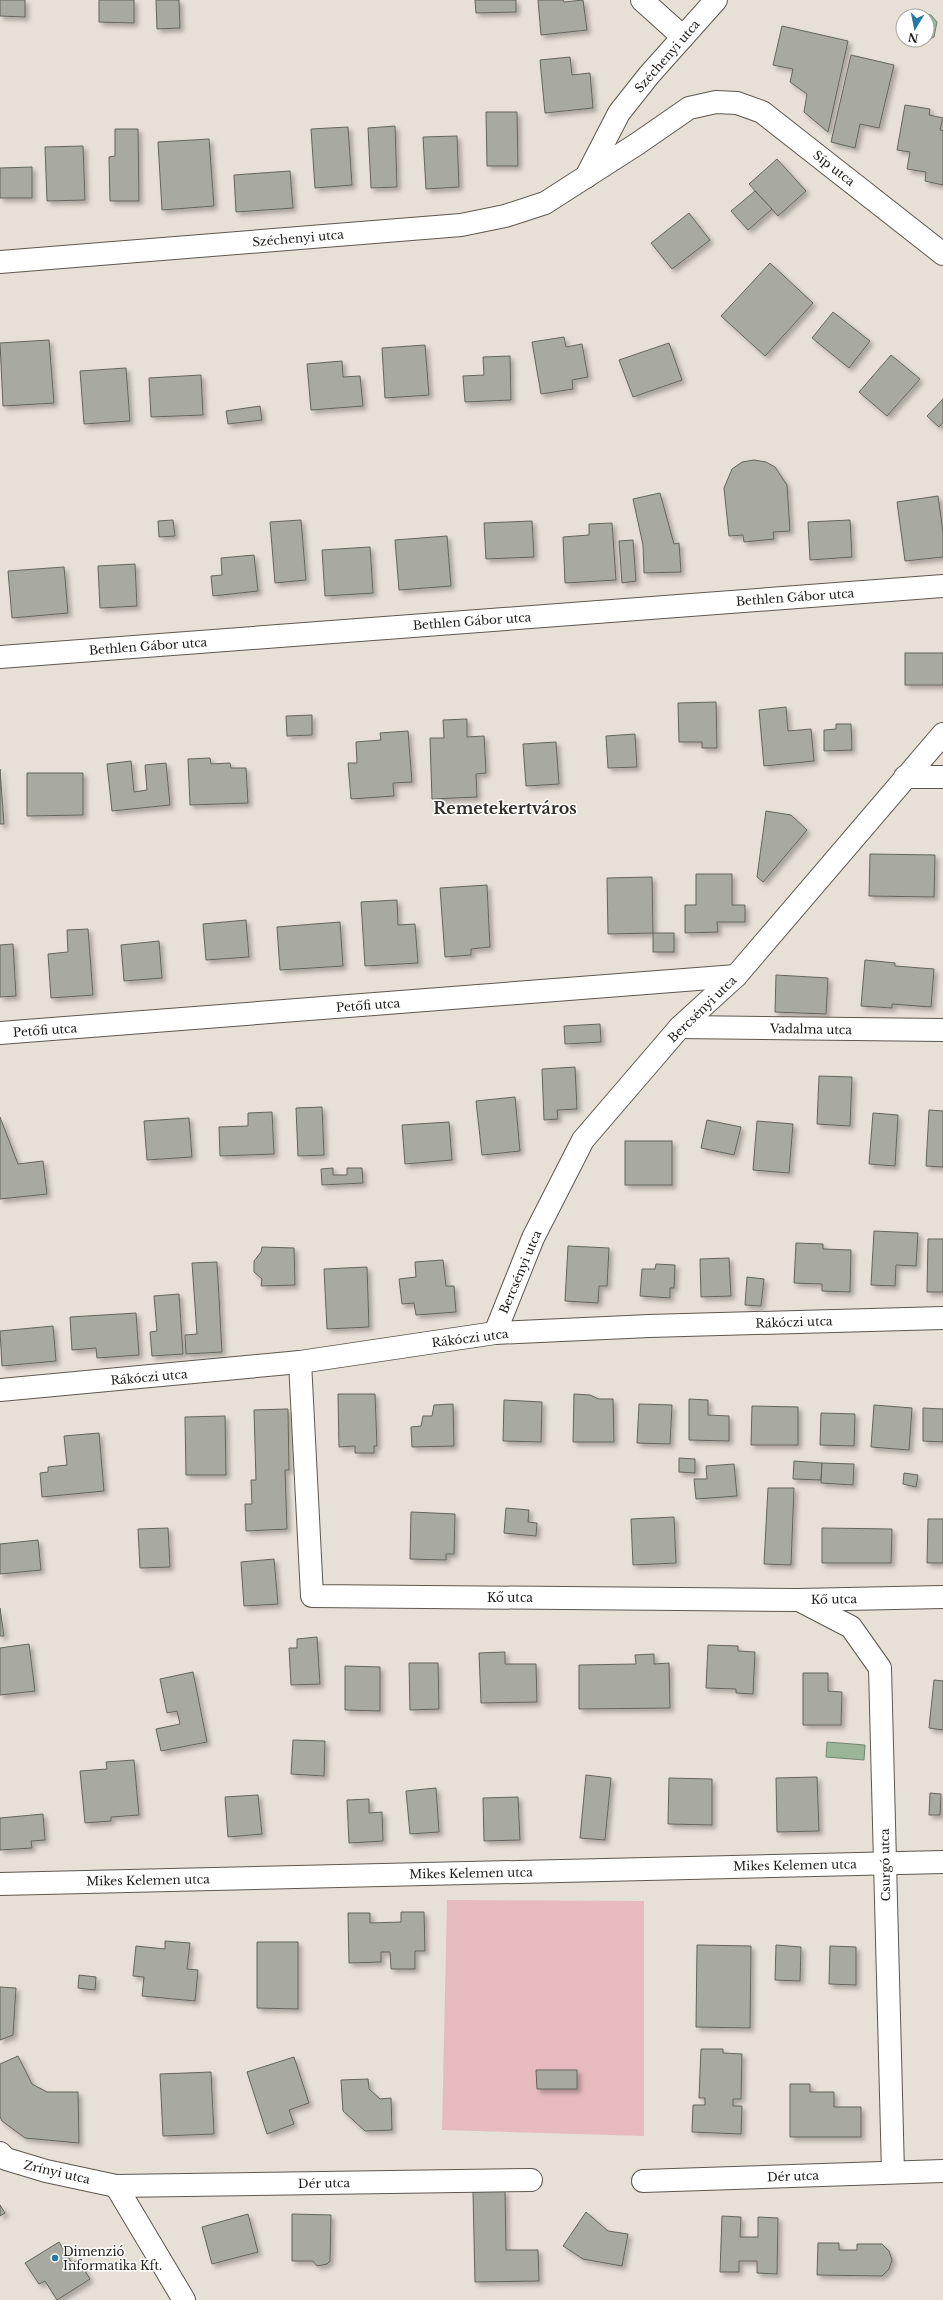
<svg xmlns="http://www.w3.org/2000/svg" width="943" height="2300" viewBox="0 0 943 2300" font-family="'Libre Baskerville',serif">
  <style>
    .green { fill: #e7bbbe }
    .water { fill: #9ab597; stroke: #758771 }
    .building { fill: #a9aa9f; stroke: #64655b; filter: url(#shadow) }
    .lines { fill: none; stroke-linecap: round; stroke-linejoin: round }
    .street-casing { stroke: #5d574f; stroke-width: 24 }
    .street { stroke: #fff; stroke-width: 22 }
    .poi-dot { fill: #2378a8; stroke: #fff; stroke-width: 1.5 }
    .labels { text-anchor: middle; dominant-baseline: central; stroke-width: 3; stroke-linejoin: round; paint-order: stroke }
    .street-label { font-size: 12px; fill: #1e1c18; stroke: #fff }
    .poi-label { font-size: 12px; fill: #1e1c18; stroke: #fff; text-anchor: start }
    .district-label { font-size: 16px; font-weight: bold; fill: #332e26; stroke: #fff }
  </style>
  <defs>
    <filter id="shadow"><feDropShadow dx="3.5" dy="3.5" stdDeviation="2" flood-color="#0004"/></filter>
  </defs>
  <rect width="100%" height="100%" fill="#e7e0d6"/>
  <!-- green -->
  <path class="green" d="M447 1900 644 1901V2136L442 2130Z"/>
  <!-- water -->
  <g class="water">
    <path d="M921 13 931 15 937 22 934 37 924 42 923 40H927V38L932 36V33L927 31V16H916Z"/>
    <path d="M827 1742 865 1745 864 1760 826 1757Z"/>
  </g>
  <!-- building -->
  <g class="building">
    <path d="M0 0H25V17L0 16Z"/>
    <path d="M99 0H134V23L99 22Z"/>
    <path d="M156 0H179L180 28 157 29Z"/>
    <path d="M475 0H516V12L476 13Z"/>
    <path d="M538 0H563L564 2 583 0 587 30 541 35Z"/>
    <path d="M782 26 848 41 828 132 804 112 807 94 790 82 793 69 773 65Z"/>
    <path d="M851 55 894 65 879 128 860 124 855 148 831 142Z"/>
    <path d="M570 57 572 75 590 73 593 108 545 113 540 60Z"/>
    <path d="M905 105 930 109 929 115 943 118 940 130 943 131V185L925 181 926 172 907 169 910 152 897 150Z"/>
    <path d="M486 112H517L518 166H487Z"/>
    <path d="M395 126 397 187 371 188 368 128Z"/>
    <path d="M348 127 352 185 315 188 311 129Z"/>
    <path d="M115 129H138L139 201H110L109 157 115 156Z"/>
    <path d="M457 136 459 187 426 189 423 137Z"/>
    <path d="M209 139 214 206 162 210 158 142Z"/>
    <path d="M83 146 85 200 47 201 45 147Z"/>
    <path d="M777 159 806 191 778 216 749 184Z"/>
    <path d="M32 167V198H0V168Z"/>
    <path d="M290 171 293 208 236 212 234 175Z"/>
    <path d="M755 191 772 209 748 230 731 211Z"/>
    <path d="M689 213 710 240 672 269 651 243Z"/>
    <path d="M770 263 813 303 765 356 721 316Z"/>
    <path d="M833 312 870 341 849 368 812 338Z"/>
    <path d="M564 337 566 347 582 344 588 377 572 380 573 389 541 394 532 342Z"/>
    <path d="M49 340 54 403 3 406 0 343Z"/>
    <path d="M669 343 682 380 633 397 619 360Z"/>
    <path d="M425 345 429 395 385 398 382 348Z"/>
    <path d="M891 355 920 379 887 416 859 392Z"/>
    <path d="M510 356 511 400 465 402 463 376 484 375 483 357Z"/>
    <path d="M342 361 343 377 360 376 363 406 311 410 307 364Z"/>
    <path d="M126 368 130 421 84 424 80 371Z"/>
    <path d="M201 375 203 415 151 417 149 378Z"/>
    <path d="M943 399V422L939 427 927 416Z"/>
    <path d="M260 406 262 420 228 424 226 411Z"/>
    <path d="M754 460 766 462 775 467 787 485 790 531 773 532 774 539 744 542 743 535 729 536 724 488 732 469 742 462Z"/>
    <path d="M660 493 674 544 679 543 681 572 644 573 643 545 633 499Z"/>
    <path d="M938 496 943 532V557L905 561 897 502Z"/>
    <path d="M173 520 175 536 159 537 158 521Z"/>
    <path d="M301 520 306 580 275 583 270 522Z"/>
    <path d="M850 520 852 557 810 560 808 522Z"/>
    <path d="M532 521 534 557 486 559 484 523Z"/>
    <path d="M612 523 616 580 565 583 563 537 589 535V524Z"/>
    <path d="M447 536 451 586 399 590 395 540Z"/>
    <path d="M633 540 636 581 622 583 619 541Z"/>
    <path d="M370 547 373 593 325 596 322 550Z"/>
    <path d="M254 555 258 591 213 596 211 576 222 575 221 558Z"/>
    <path d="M135 564 137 606 100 608 98 566Z"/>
    <path d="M64 567 68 613 12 618 8 571Z"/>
    <rect x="905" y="653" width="38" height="32"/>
    <path d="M716 702 717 748H702V742H679L678 703Z"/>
    <path d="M786 707 788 731 811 729 814 761 764 766 759 710Z"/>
    <path d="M312 715V735L287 736 286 716Z"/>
    <path d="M467 719V737L484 736 486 773 476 774 477 797 432 799 430 738H444L443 720Z"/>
    <path d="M836 724H851L852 750 824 751V730L836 729Z"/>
    <path d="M408 731 412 782 393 783 394 796 351 799 348 763H357L356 742 381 740 380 733Z"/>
    <path d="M635 734 637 767 608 768 606 736Z"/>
    <path d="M556 742 559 784 526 786 523 744Z"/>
    <path d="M210 758 211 764 230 763 231 768H246L248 803 190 805 188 759Z"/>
    <path d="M131 761 134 792 147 790 145 765 166 763 170 805 112 811 107 764Z"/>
    <path d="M0 769 4 824H0Z"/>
    <path d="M27 773H83V815L27 816Z"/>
    <path d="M766 811 791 815 807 830 763 882 757 877Z"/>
    <path d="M870 854 935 855 934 897 869 896Z"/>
    <path d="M696 874H732V905H745V922H717L718 932 685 933V905H696Z"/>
    <path d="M652 877 653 933 608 934 607 878Z"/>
    <path d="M487 885 490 947 471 949V955L445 957 440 888Z"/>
    <path d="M397 900 398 925 415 924 418 963 365 966 361 902Z"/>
    <path d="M246 920 249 957 206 960 203 924Z"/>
    <path d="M340 922 343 966 280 970 277 927Z"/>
    <path d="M88 929 93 995 51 998 48 954 68 952 67 930Z"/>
    <rect x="653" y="933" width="21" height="19"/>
    <path d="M159 941 162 978 124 981 121 945Z"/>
    <path d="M13 944 16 996 0 997V945Z"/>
    <path d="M865 960 895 963V966L934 969 931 1007 892 1004V1008L861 1006Z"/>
    <path d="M776 975 828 978 826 1014 775 1012Z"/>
    <path d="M600 1024 601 1042 565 1044 564 1026Z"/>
    <path d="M575 1067 577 1109 557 1110 558 1119 544 1120 542 1069Z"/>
    <path d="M819 1076 852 1077 850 1126 817 1124Z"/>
    <path d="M515 1097 520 1151 482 1155 476 1101Z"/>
    <path d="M322 1107 324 1155 298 1156 296 1108Z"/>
    <path d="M929 1110 943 1111V1167L926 1166Z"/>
    <path d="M272 1112 274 1154 220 1156 219 1127 248 1126V1113Z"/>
    <path d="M873 1113 898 1115 895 1166 869 1164Z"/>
    <path d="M0 1117 18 1164 43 1161 47 1194 0 1199Z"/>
    <path d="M189 1118 192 1157 147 1160 144 1121Z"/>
    <path d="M707 1120 741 1127 734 1155 701 1148Z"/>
    <path d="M757 1121 793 1124 789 1173 753 1170Z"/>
    <path d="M449 1122 452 1160 405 1164 402 1125Z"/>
    <rect x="625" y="1141" width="47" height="44"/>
    <path d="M333 1168V1175H347V1168H362L363 1183 322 1185 321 1169Z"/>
    <path d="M874 1231 918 1233 916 1266 896 1265 895 1286 871 1285Z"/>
    <path d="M928 1239H943V1292H927Z"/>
    <path d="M796 1243 823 1244V1249L851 1250 850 1292 822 1291V1284L794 1283Z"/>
    <path d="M568 1246 609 1248 607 1286H599L598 1303 565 1301Z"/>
    <path d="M262 1247 294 1248 295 1285 261 1286 262 1279 254 1272V1261L261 1252Z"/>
    <path d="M729 1258 731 1296 701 1297 700 1259Z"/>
    <path d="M443 1260 446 1286H454L456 1312 416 1315 414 1303 402 1304 399 1279 416 1277 415 1262Z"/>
    <path d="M217 1262 222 1352 186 1354 185 1335 197 1334 192 1263Z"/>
    <path d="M656 1264 675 1265 674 1288H670V1298L640 1296 642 1269H655Z"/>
    <path d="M367 1267 369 1327 327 1329 324 1269Z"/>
    <path d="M747 1277 764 1279 761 1306 745 1305Z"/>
    <path d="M179 1294 183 1354 152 1356 150 1332 157 1331 154 1296Z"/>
    <path d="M136 1313 139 1355 97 1358 96 1348 72 1350 70 1317Z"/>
    <path d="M53 1326 56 1361 2 1366 0 1331Z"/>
    <path d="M338 1394H375L377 1446H374V1453H355V1446L339 1447Z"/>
    <path d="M574 1394 590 1395 599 1399H613L614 1442H573Z"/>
    <path d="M689 1399 708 1400V1415L729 1416V1441L689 1440Z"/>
    <path d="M504 1400 542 1402 541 1442 503 1441Z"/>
    <path d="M453 1404 454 1446 412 1447 411 1427 421 1426 423 1416H432L434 1405Z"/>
    <path d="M639 1404 672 1405 670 1444 637 1443Z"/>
    <path d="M874 1405 912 1408 909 1450 871 1447Z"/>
    <path d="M752 1406 798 1407V1445H751Z"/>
    <path d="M923 1408 943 1409V1442L923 1441Z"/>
    <path d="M288 1409 289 1470H285L287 1529 246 1531 245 1504H252L251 1480H256L254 1410Z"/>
    <path d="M821 1413 855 1414 854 1446 820 1445Z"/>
    <path d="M225 1416 226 1475H186L185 1417Z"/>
    <path d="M99 1433 104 1491 42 1497 40 1473 48 1472V1467L67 1465 64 1436Z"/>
    <path d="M679 1458 695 1459V1473L679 1472Z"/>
    <path d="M794 1461 822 1463 821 1480 793 1479Z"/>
    <path d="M822 1463 854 1464 853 1485 821 1483Z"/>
    <path d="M734 1464 737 1496 696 1499 694 1479H707L706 1466Z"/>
    <path d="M904 1473 918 1475 916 1487 903 1484Z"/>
    <path d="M768 1488H794L791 1565 764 1564Z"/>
    <path d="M506 1508 529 1510 528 1522 537 1523 536 1536 504 1533Z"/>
    <path d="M411 1512 455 1514 454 1554H446V1560L410 1559Z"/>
    <path d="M674 1517 676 1563 633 1565 631 1519Z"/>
    <path d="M928 1519H943V1563H927Z"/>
    <path d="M168 1528 170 1567 140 1568 138 1529Z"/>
    <path d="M822 1528 892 1529 891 1563H822Z"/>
    <path d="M38 1540 41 1570 0 1574V1544Z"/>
    <path d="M274 1559 278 1604 244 1606 241 1562Z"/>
    <path d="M0 1608 4 1636H0Z"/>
    <path d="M317 1637 320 1684 291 1685 289 1648H297V1639Z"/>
    <path d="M29 1644 35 1691 0 1695V1648Z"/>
    <path d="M708 1645 738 1646V1651L755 1652 753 1694 736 1693V1689L706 1688Z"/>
    <path d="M505 1652V1664H536L537 1702 481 1703 479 1653Z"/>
    <path d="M654 1654V1664L669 1663 670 1708 579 1709V1665L636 1664 635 1655Z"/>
    <path d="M409 1663H438L439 1709 410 1710Z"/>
    <path d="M345 1666 380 1667V1711L345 1710Z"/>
    <path d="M193 1672 207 1742 161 1751 156 1729 180 1724 177 1711 167 1713 160 1679Z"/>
    <path d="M803 1673H828V1691L842 1692 841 1725H803Z"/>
    <path d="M934 1680 943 1681V1730L929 1728Z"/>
    <path d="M293 1740 325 1741 324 1776 291 1774Z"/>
    <path d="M134 1760 139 1815 111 1817V1821L85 1823 80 1771 107 1769 106 1762Z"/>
    <path d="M586 1775 611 1778 605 1840 580 1838Z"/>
    <path d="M817 1777 819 1831 777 1832 776 1778Z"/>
    <path d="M669 1778 712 1779V1825L668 1824Z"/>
    <path d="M436 1788 439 1832 410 1834 406 1791Z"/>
    <path d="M930 1793 941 1794 940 1815H929Z"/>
    <path d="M258 1795 262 1834 228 1837 225 1797Z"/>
    <path d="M518 1797 520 1840 484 1841 483 1798Z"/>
    <path d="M369 1799V1813L382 1812 383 1841 349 1843 347 1800Z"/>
    <path d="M43 1814 45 1840 31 1841 32 1848 0 1850V1818Z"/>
    <path d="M401 1912H424L425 1951H415V1969H391L390 1952H381V1962L349 1963 348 1913H370V1923L401 1922Z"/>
    <path d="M165 1941 190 1943 187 1969 198 1970 195 2001 142 1996 144 1977 133 1976 136 1946 165 1949Z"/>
    <path d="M257 1942H298V2009L257 2008Z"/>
    <path d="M697 1945 751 1946 750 2028 696 2027Z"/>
    <path d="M776 1945 801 1947 800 1981 775 1980Z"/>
    <path d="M830 1946 856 1947V1985L829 1984Z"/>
    <path d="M79 1975 96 1977 95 1990 78 1988Z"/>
    <path d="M0 1987 16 1988 13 2035 0 2040Z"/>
    <path d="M701 2049H723V2053L742 2054 741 2099H733V2106H742L741 2134 692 2132 693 2105H705V2098H699Z"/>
    <path d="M18 2056 32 2084 47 2092H78L79 2143 25 2138 2 2121 0 2117V2064Z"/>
    <path d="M294 2057 309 2103 289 2110 294 2124 267 2134 247 2072Z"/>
    <path d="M536 2070H577V2089H537Z"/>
    <path d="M211 2072 214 2134 163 2136 160 2074Z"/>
    <path d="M368 2079 369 2089 380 2099 391 2098 392 2130 365 2131 343 2111 341 2080Z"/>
    <path d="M790 2084H810V2092H834V2107H861V2137H790Z"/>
    <path d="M505 2191 506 2250H538L539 2281 475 2282 473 2192Z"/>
    <path d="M0 2205 5 2213 0 2216Z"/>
    <path d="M586 2212 608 2231 628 2234 622 2266 583 2259 563 2246Z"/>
    <path d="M248 2214 258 2252 212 2264 202 2227Z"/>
    <path d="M292 2214 331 2215 330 2261 327 2264 317 2266 313 2261H292Z"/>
    <path d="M722 2216 741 2217 740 2237H758V2217L778 2218 777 2274 757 2273V2261H739V2272H720Z"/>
    <path d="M59 2242 72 2263 78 2260 90 2279 57 2300 45 2281 39 2284 25 2263Z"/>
    <path d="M818 2243H839V2250H857V2244H882L889 2251 892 2260 889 2269 882 2276 817 2275Z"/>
  </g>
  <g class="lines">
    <!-- street casing -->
    <g class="street-casing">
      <g id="street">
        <path d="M642 0 683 37"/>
        <path d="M586 177 619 113 649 75 716 0"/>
        <path d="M0 262 461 225 505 216 545 203 637 144 689 108 716 102 737 103 762 112 943 254"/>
        <path d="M0 657 943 586"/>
        <path d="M905 777H943"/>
        <path d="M680 1027 943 1030"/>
        <path d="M0 1033 736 976"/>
        <path d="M495 1333 533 1238 583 1140 680 1027 736 976 943 734"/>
        <path d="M300 1362 312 1596 798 1600 943 1597"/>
        <path d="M0 1390 300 1362 495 1333 649 1326 943 1318"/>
        <path d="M799 1600 851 1627 880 1668 893 2172"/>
        <path d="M0 1884 943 1862"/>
        <path d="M0 2153 6 2159 46 2171 116 2186 531 2180"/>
        <path d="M643 2181 943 2171"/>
        <path d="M116 2186 184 2300"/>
      </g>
    </g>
    <!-- street -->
    <use href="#street" class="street"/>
  </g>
  <!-- markers -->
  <circle class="poi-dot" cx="55" cy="2258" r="4"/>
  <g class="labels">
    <!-- street labels -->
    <g class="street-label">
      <text transform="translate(667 56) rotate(-49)">Széchenyi utca</text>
      <text transform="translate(834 168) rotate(38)">Síp utca</text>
      <text transform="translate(298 238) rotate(-5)">Széchenyi utca</text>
      <text transform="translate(795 597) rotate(-4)">Bethlen Gábor utca</text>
      <text transform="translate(472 621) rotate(-4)">Bethlen Gábor utca</text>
      <text transform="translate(148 646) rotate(-4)">Bethlen Gábor utca</text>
      <text transform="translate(368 1005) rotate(-4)">Petőfi utca</text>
      <text transform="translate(702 1009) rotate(-44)">Bercsényi utca</text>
      <text transform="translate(811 1029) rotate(1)">Vadalma utca</text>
      <text transform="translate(45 1030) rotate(-4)">Petőfi utca</text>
      <text transform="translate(520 1272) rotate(-67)">Bercsényi utca</text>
      <text transform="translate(794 1322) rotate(-2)">Rákóczi utca</text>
      <text transform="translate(470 1338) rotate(-7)">Rákóczi utca</text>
      <text transform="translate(149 1377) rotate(-5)">Rákóczi utca</text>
      <text x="510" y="1597">Kő utca</text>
      <text transform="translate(834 1599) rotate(-1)">Kő utca</text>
      <text transform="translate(795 1865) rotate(-1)">Mikes Kelemen utca</text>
      <text transform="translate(885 1865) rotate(-91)">Csurgó utca</text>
      <text transform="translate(471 1873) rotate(-1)">Mikes Kelemen utca</text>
      <text transform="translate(148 1880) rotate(-1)">Mikes Kelemen utca</text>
      <text transform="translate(57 2172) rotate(13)">Zrínyi utca</text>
      <text transform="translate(793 2176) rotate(-2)">Dér utca</text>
      <text transform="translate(324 2183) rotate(-1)">Dér utca</text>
    </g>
    <!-- poi labels -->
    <g class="poi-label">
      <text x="63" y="2251">Dimenzió<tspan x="63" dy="14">Informatika Kft.</tspan></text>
    </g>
    <!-- district labels -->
    <g class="district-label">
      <text x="505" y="808">Remetekertváros</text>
    </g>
  </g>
  <!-- north arrow -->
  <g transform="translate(915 28) rotate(190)"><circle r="19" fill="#ffffff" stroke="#a5a4a3"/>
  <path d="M0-3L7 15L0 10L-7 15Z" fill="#2378a8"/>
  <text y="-6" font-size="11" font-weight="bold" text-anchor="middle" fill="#1e1c18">N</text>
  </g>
</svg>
